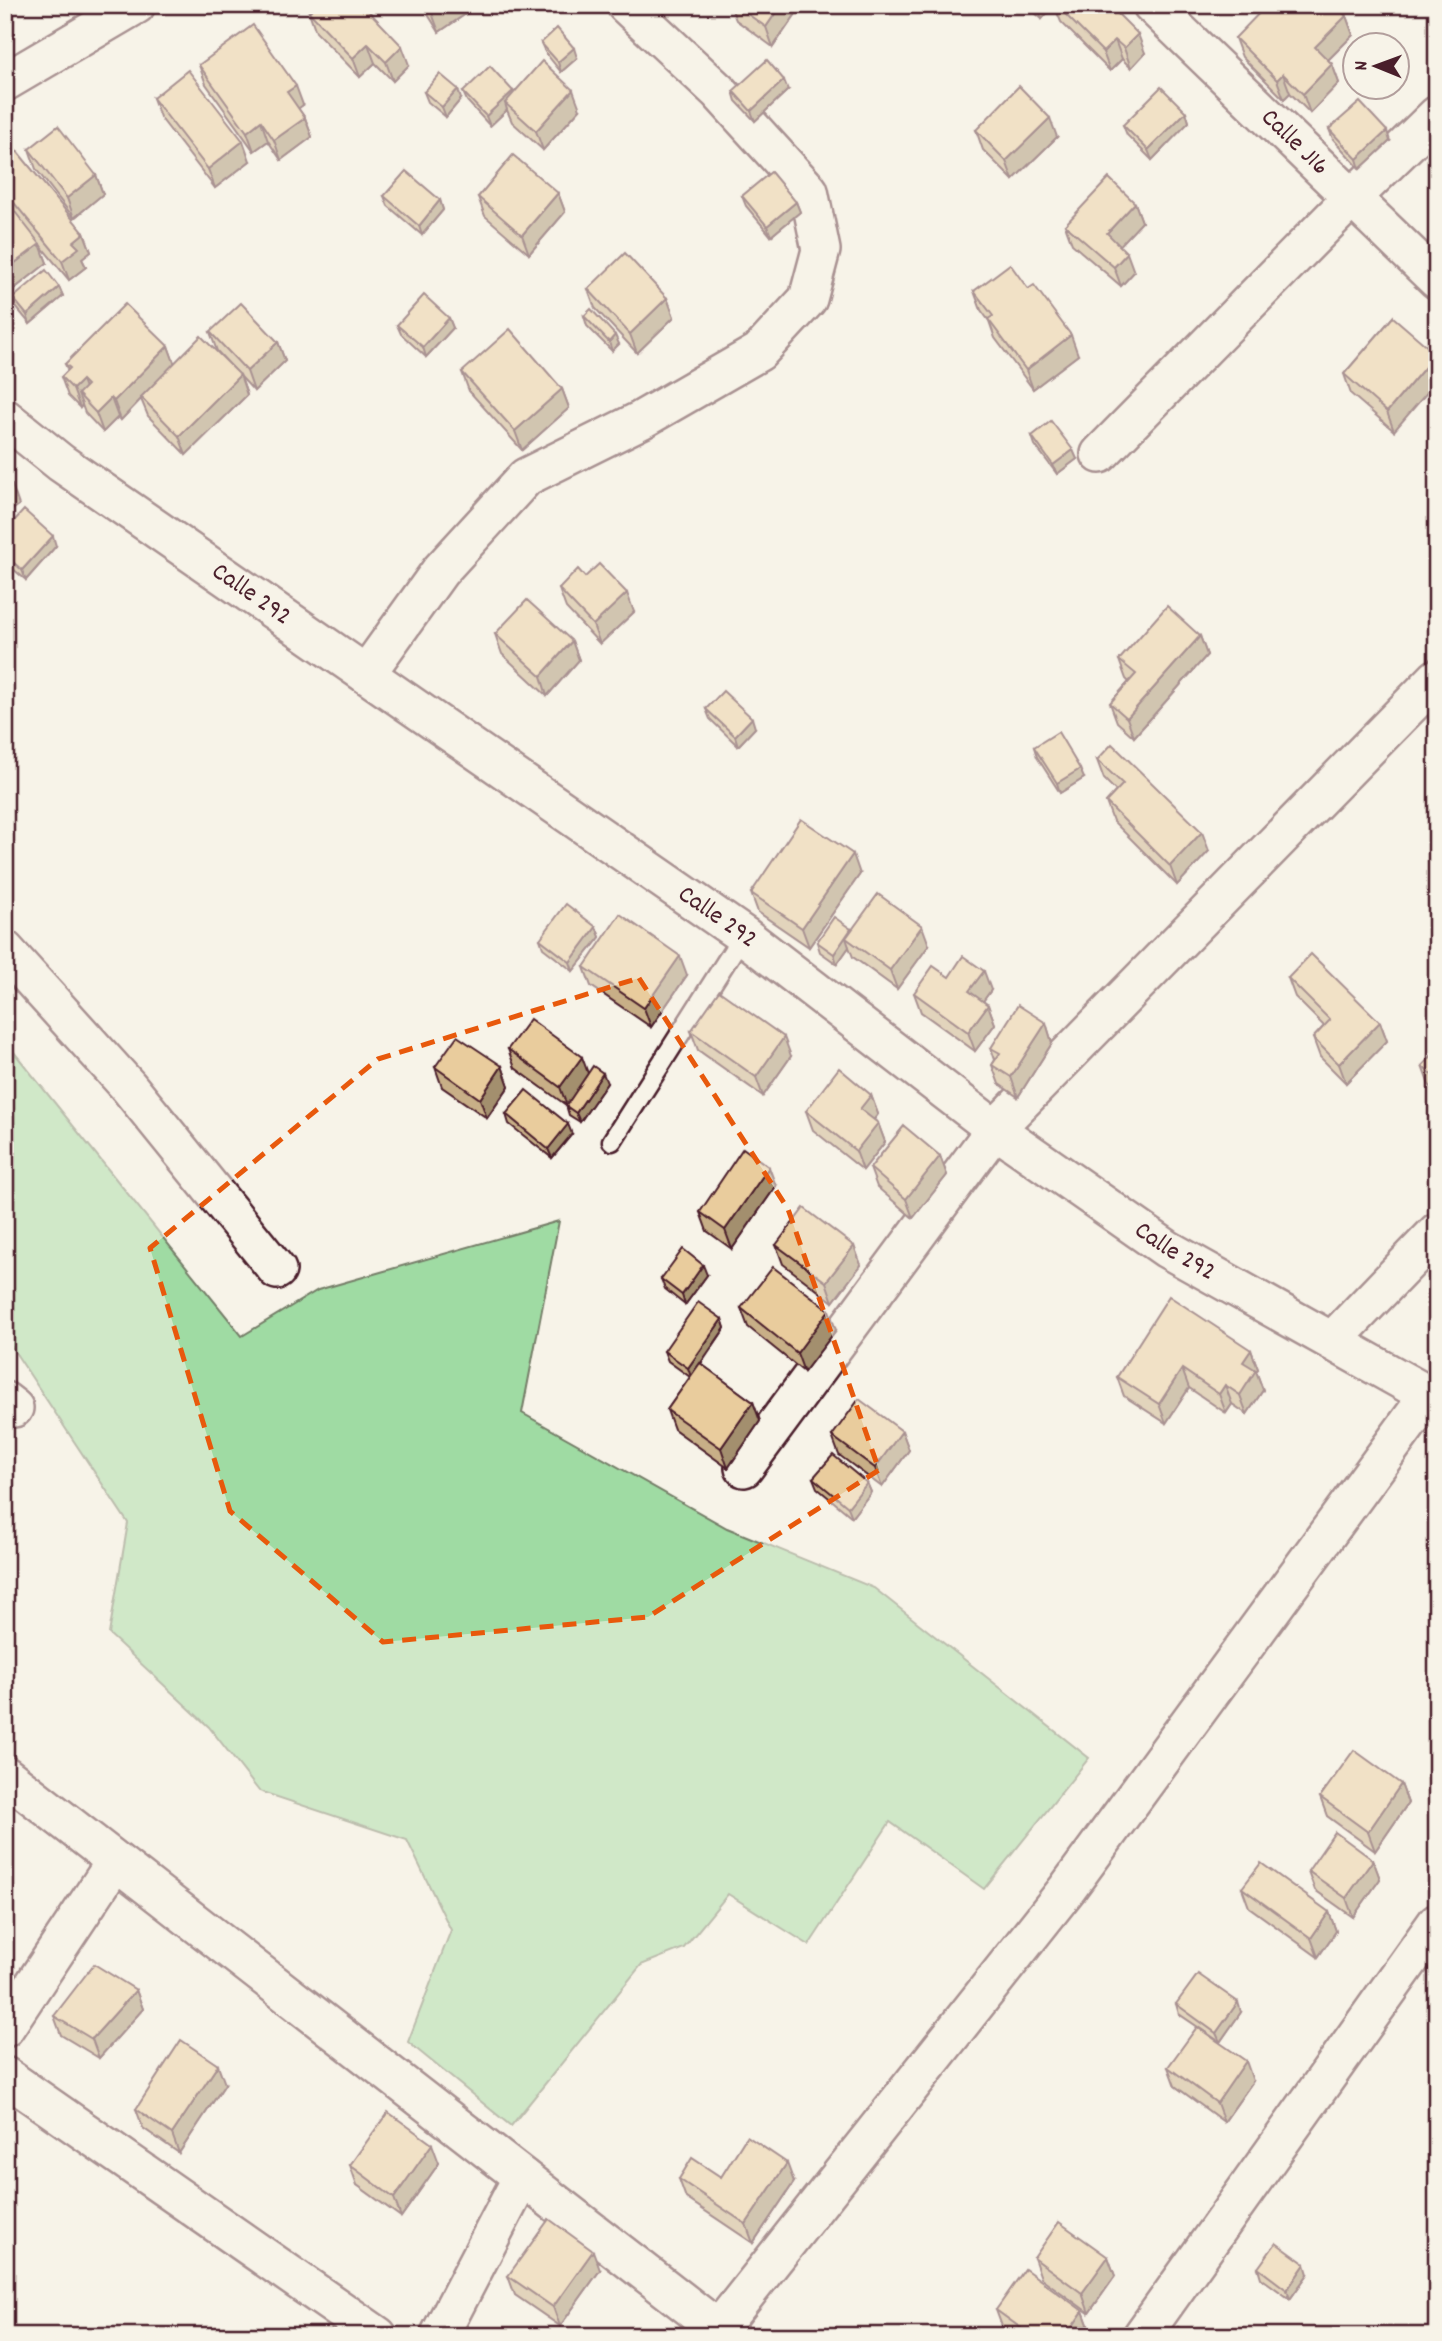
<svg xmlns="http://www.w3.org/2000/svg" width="1442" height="2341" viewBox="0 0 1442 2341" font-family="Dekko,sans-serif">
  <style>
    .green { fill: #9fdba3; stroke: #747d67; stroke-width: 2 }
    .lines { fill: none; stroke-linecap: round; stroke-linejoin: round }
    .lane-casing { stroke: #4a1f2b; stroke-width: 23 }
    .street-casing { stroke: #4a1f2b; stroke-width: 42 }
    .lane { stroke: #f7f3e8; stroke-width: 18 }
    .street { stroke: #f7f3e8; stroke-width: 37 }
    .wall { fill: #c8af87; stroke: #4a1f2b; stroke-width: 2 }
    .shaded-wall { fill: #a38f6e; stroke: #4a1f2b; stroke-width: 2 }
    .building { fill: #e9cc9d; stroke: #4a1f2b; stroke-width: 2 }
    .marked { fill: none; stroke: #e8590c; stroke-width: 5; stroke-dasharray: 14 9; stroke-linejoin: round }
    .labels { text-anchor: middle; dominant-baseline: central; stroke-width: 5; stroke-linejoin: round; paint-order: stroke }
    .street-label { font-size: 26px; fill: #4a1f2b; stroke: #f7f3e8 }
  </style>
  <rect width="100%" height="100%" fill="#f7f3e8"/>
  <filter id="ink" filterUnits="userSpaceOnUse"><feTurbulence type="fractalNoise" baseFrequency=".0143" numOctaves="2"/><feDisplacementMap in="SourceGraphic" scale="14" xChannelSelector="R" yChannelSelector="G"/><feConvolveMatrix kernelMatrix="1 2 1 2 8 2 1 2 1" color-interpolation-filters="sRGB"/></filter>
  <g filter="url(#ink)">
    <!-- green -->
    <path class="green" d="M5 1041 242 1336 318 1290 559 1221 522 1413 727 1528 874 1588 1089 1758 984 1889 890 1822 809 1945 728 1894 684 1948 641 1965 511 2126 408 2042 451 1930 407 1840 259 1791 209 1727 109 1634 128 1523 5 1337Z"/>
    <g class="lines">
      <!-- lane casing -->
      <g class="lane-casing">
        <path id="lane" d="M612 1141 743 935"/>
      </g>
      <!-- street casing -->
      <g class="street-casing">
        <g id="street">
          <path id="s1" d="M1152 5 1437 280"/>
          <path d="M5 82 136 5"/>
          <path id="s2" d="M5 418 61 463 743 935 995 1129 1167 1249 1437 1400"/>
          <path d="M1100 454 1351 199 1437 115"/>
          <path d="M366 674 440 571 526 477 641 420 759 352 808 299 821 250 809 191 719 92 626 5"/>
          <path d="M5 950 128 1086 277 1270"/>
          <path d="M1332 1341 1437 1232"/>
          <path d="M5 1401 14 1408"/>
          <path d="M744 1468 995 1129 1437 678"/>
          <path d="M5 1775 727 2336"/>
          <path d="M5 2028 115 1862"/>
          <path d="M5 2076 378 2336"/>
          <path d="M439 2336 522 2177"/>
          <path d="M713 2336 1067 1889 1429 1395"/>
          <path d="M1142 2336 1437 1922"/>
        </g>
      </g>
      <!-- lane -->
      <use href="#lane" class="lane"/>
      <!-- street -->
      <use href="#street" class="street"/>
    </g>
    <!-- wall -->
    <g class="wall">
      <path d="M422 5H479L439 32Z"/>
      <path d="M730 5H802L773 47 736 20Z"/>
      <path d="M1026 5H1054L1042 19Z"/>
      <path d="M1054 5H1109L1145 53 1131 68 1122 59 1110 71 1061 22Z"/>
      <path d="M309 12 409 65 393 81 375 63 360 77 316 32Z"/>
      <path d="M1346 16 1353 35 1328 60 1332 64 1339 83 1310 113 1290 93 1284 99 1242 57 1235 38Z"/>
      <path d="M541 43 577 58 561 72 545 52Z"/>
      <path d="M199 65 303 105 298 108 305 118 312 137 281 160 268 141 254 151 206 84Z"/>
      <path d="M788 90 755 121 736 101 733 91Z"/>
      <path d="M424 92 461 99 446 117 428 102Z"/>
      <path d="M463 92H514L580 109 543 150 512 122 507 110 490 126 467 101Z"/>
      <path d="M153 98 250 161 215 188 160 117Z"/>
      <path d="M1186 112 1189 122 1152 160 1127 135 1123 125Z"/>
      <path d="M1329 129 1390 141 1360 169 1333 139Z"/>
      <path d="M976 130 1057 137 1013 180 983 150Z"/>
      <path d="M29 149 96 175 103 194 74 218 36 169Z"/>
      <path d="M5 157 84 233 91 252 82 259 86 267 69 280 40 245 47 263 14 289 5 277Z"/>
      <path d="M558 193 565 212 529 254 485 216 478 197Z"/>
      <path d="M384 196 440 200 443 210 422 235 388 206Z"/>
      <path d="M742 196 796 202 800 212 771 236 746 206Z"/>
      <path d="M1135 203 1142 222 1119 246 1134 272 1121 286 1072 244 1065 225Z"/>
      <path d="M59 287 63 296 30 324 16 307 13 298Z"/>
      <path d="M588 289 667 298 674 317 637 353 595 308Z"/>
      <path d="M974 291 1078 355 1033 389 995 338 989 321 981 310Z"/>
      <path d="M584 316 619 344 612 351 587 326Z"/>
      <path d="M1393 317 1394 431 1351 394 1344 374Z"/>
      <path d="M449 318 453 328 426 357 401 334 397 325Z"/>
      <path d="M210 332 278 342 285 361 254 391 217 351Z"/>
      <path d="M168 346 174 363 240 375 247 395 186 455 148 416 141 399 121 420 118 417 103 432 85 413 82 405 80 408 68 396 61 377 68 371 65 364Z"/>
      <path d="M462 372 562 389 569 408 522 450 469 391Z"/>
      <path d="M1032 436 1077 459 1057 474 1035 445Z"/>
      <path d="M5 531 56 546 26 580 5 562Z"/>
      <path d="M585 577 634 612 600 644 566 608 559 589Z"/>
      <path d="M495 634 572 641 579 660 547 696 502 654Z"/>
      <path d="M1200 636 1207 655 1134 737 1117 722 1110 703 1129 682 1126 679 1119 660Z"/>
      <path d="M706 709 755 728 738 746 710 719Z"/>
      <path d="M1034 747 1084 778 1060 793 1037 757Z"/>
      <path d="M1097 760 1209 851 1177 885 1113 821 1106 802 1116 791 1104 779Z"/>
      <path d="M860 874 809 947 758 912 751 893Z"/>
      <path d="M596 927 600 937 573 971 543 948 540 939Z"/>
      <path d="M851 929 852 930 929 945 897 989 853 957 849 947 837 964 820 952 817 942Z"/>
      <path d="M584 967 687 975 651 1027 591 986Z"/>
      <path d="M949 977 991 990 983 1001 988 1005 995 1024 975 1051 921 1012 914 993Z"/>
      <path d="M1288 978 1380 1022 1387 1041 1346 1083 1320 1057 1313 1038 1324 1026 1295 997Z"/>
      <path d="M1046 1023 1052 1043 1018 1097 999 1084 992 1065 995 1060 991 1048Z"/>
      <path d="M691 1031 791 1056 763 1096 698 1050Z"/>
      <path d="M508 1049 588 1073 607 1083 580 1122 569 1115 566 1105 515 1068Z"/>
      <path d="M1437 1050V1093L1429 1085 1422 1066Z"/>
      <path d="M502 1066 509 1086 487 1118 442 1087 435 1067Z"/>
      <path d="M871 1095 878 1114 874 1120 878 1123 885 1142 863 1170 813 1130 806 1111Z"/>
      <path d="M506 1114 572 1134 552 1158 509 1124Z"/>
      <path d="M940 1156 947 1175 913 1218 877 1187 870 1168Z"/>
      <path d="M776 1186 732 1249 707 1231 700 1212Z"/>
      <path d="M776 1245 854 1246 861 1265 833 1302 783 1264Z"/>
      <path d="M707 1275 685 1305 665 1289 661 1279Z"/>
      <path d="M741 1308 836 1330 804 1372 748 1327Z"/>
      <path d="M722 1319 725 1328 701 1364 753 1402 760 1421 728 1468 674 1429 667 1410 690 1377 668 1361 664 1351Z"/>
      <path d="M1251 1350 1258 1369 1256 1371 1263 1390 1247 1414 1232 1404 1226 1413 1189 1388 1166 1423 1124 1396 1117 1377Z"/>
      <path d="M902 1431 909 1450 882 1487 839 1455 832 1436Z"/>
      <path d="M813 1478 867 1483 871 1492 852 1517 817 1488Z"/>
      <path d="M1401 1784 1408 1803 1375 1851 1327 1816 1320 1797Z"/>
      <path d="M1373 1860 1380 1879 1353 1917 1315 1890 1308 1871Z"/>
      <path d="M1242 1888 1329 1912 1336 1931 1318 1957 1249 1907Z"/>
      <path d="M136 1990 143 2009 99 2058 61 2035 54 2016Z"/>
      <path d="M1176 2004 1241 2012 1220 2042 1179 2014Z"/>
      <path d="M1168 2067 1253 2081 1224 2122 1175 2086Z"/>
      <path d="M225 2084 179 2153 143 2128 136 2109Z"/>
      <path d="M439 2163 401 2217 357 2185 350 2165Z"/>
      <path d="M721 2177 794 2182 753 2243 686 2198 679 2179Z"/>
      <path d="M1108 2257 1115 2276 1089 2313 1041 2278 1034 2258Z"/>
      <path d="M1258 2268 1308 2274 1290 2299 1261 2278Z"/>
      <path d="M600 2270 560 2326 515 2295 508 2276Z"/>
      <path d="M996 2310 1083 2311 1090 2330 1087 2336H1012L1003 2329Z"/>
    </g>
    <!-- shaded-wall -->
    <g class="shaded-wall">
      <path d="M443 5H479L439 32 432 13Z"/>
      <path d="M781 5H802L773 47 766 27Z"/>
      <path d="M1037 5H1054L1042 19Z"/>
      <path d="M1346 16 1353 35 1322 66 1315 47Z"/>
      <path d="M1138 34 1145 53 1131 68 1124 48Z"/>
      <path d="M1115 40 1122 59 1110 71 1103 52Z"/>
      <path d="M368 44 375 63 360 77 353 58Z"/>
      <path d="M402 46 409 65 393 81 386 62Z"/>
      <path d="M574 48 577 58 561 72 558 62Z"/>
      <path d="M1332 64 1339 83 1310 113 1303 94Z"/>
      <path d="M1283 74 1290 93 1284 99 1277 80Z"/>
      <path d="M784 80 788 90 755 121 751 111Z"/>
      <path d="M296 86 303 105 294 112 287 92Z"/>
      <path d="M458 89 461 99 446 117 442 107Z"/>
      <path d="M573 90 580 109 543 150 536 131Z"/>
      <path d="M513 91 517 101 505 103 507 110 490 126 486 116Z"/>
      <path d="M1186 112 1189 122 1152 160 1148 150Z"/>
      <path d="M305 118 312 137 281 160 274 140Z"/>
      <path d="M1050 118 1057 137 1013 180 1006 161Z"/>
      <path d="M261 121 268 141 254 151 247 132Z"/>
      <path d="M1387 131 1390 141 1360 169 1357 159Z"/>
      <path d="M243 141 250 161 215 188 208 169Z"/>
      <path d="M96 175 103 194 74 218 67 198Z"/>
      <path d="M558 193 565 212 529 254 522 235Z"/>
      <path d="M440 200 443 210 422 235 419 226Z"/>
      <path d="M796 202 800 212 771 236 767 226Z"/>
      <path d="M1135 203 1142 222 1114 252 1107 233Z"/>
      <path d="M84 233 91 252 82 259 86 267 69 280 62 261 73 242Z"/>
      <path d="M40 244 47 263 14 289 7 269Z"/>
      <path d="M1127 253 1134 272 1121 286 1114 267Z"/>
      <path d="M59 287 63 296 30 324 27 315Z"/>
      <path d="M667 298 674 317 637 353 630 334Z"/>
      <path d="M449 318 453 328 426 357 423 347Z"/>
      <path d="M615 335 619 344 612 351 609 342Z"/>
      <path d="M1071 335 1078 355 1033 389 1026 370Z"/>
      <path d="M278 342 285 361 254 391 247 371Z"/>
      <path d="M168 346 175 365 141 397V399L121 420 114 401Z"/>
      <path d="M1436 354 1437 381 1394 431 1387 412Z"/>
      <path d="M240 375 247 395 186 455 179 436Z"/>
      <path d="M82 380 89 399 78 394 82 405 80 408 73 389Z"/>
      <path d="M562 389 569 408 522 450 515 431Z"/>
      <path d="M111 398 118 417 103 432 96 413Z"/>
      <path d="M1073 450 1077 459 1057 474 1053 465Z"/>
      <path d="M12 485 19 505 5 515V490Z"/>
      <path d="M53 536 56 546 26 580 22 570Z"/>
      <path d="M627 593 634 612 600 644 593 625Z"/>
      <path d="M1200 636 1207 655 1134 737 1127 718Z"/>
      <path d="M572 641 579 660 547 696 541 676Z"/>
      <path d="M752 718 755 728 738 746 735 736Z"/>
      <path d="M1080 769 1084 778 1060 793 1057 783Z"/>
      <path d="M1202 832 1209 851 1177 885 1170 866Z"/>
      <path d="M853 854 860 874 809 947 802 928Z"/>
      <path d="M922 926 929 945 897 989 890 970Z"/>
      <path d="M596 927 600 937 573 971 570 962Z"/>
      <path d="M851 929 855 939 846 938 849 947 837 964 834 954Z"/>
      <path d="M680 956 687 975 651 1027 644 1008Z"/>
      <path d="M984 971 991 990 976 1011 969 991Z"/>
      <path d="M988 1005 995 1024 975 1051 968 1032Z"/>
      <path d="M1380 1022 1387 1041 1346 1083 1339 1064Z"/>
      <path d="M1046 1023 1052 1043 1018 1097 1011 1077Z"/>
      <path d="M784 1037 791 1056 763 1096 756 1077Z"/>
      <path d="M582 1057 589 1076 567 1106 560 1087Z"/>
      <path d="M502 1066 509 1086 487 1118 480 1099Z"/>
      <path d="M603 1073 607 1083 580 1122 576 1113Z"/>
      <path d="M871 1095 878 1114 867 1128 860 1109Z"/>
      <path d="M878 1123 885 1142 863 1170 856 1151Z"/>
      <path d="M568 1124 572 1134 552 1158 548 1149Z"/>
      <path d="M940 1156 947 1175 913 1218 906 1199Z"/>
      <path d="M769 1167 776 1186 732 1249 725 1230Z"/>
      <path d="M854 1246 861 1265 833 1302 826 1282Z"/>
      <path d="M703 1265 707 1275 685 1305 682 1295Z"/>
      <path d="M829 1310 836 1330 804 1372 797 1353Z"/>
      <path d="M722 1319 725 1328 691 1377 688 1368Z"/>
      <path d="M1251 1350 1258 1369 1256 1371 1263 1390 1247 1414 1240 1395 1243 1362Z"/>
      <path d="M1182 1369 1189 1388 1166 1423 1159 1404Z"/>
      <path d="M1225 1385 1232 1404 1226 1413 1219 1394Z"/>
      <path d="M753 1402 760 1421 728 1468 721 1448Z"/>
      <path d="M902 1431 909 1450 882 1487 875 1468Z"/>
      <path d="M867 1483 871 1492 852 1517 848 1507Z"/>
      <path d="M1401 1784 1408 1803 1375 1851 1368 1832Z"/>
      <path d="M1373 1860 1380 1879 1353 1917 1346 1898Z"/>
      <path d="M1329 1912 1336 1931 1318 1957 1311 1938Z"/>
      <path d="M136 1990 143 2009 99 2058 92 2039Z"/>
      <path d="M1238 2002 1241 2012 1220 2042 1216 2033Z"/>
      <path d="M1246 2061 1253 2081 1224 2122 1217 2103Z"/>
      <path d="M218 2065 225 2084 179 2153 172 2134Z"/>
      <path d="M432 2144 439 2163 401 2217 394 2198Z"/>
      <path d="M787 2163 794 2182 753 2243 746 2224Z"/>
      <path d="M593 2251 600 2270 560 2326 553 2307Z"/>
      <path d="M1108 2257 1115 2276 1089 2313 1082 2293Z"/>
      <path d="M1305 2264 1308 2274 1290 2299 1287 2290Z"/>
      <path d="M1083 2311 1090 2330 1087 2336H1066Z"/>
    </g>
    <!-- building -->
    <g class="building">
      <path d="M316 5H363L402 46 386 62 368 44 353 58 309 12Z"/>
      <path d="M427 5H443L432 13Z"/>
      <path d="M735 5H781L766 27Z"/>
      <path d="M1056 5H1109L1138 34 1124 48 1115 40 1103 52Z"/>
      <path d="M1267 5H1336L1346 16 1315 47 1332 64 1303 94 1283 74 1277 80 1235 38Z"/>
      <path d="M253 25 296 86 287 92 305 118 274 140 261 121 247 132 199 65Z"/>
      <path d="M557 28 574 48 558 62 541 43Z"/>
      <path d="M767 60 784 80 751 111 733 91Z"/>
      <path d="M542 61 573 90 536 131 505 103Z"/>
      <path d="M490 66 513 91 486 116 463 92Z"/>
      <path d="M188 70 243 141 208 169 153 98Z"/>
      <path d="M440 74 458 89 442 107 424 92Z"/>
      <path d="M1019 86 1050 118 1006 161 976 130Z"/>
      <path d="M1161 87 1186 112 1148 150 1123 125Z"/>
      <path d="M1360 102 1387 131 1357 159 1329 129Z"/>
      <path d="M58 126 96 175 67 198 29 149Z"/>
      <path d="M17 151 84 233 73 242 79 248 62 261 5 192V161Z"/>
      <path d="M513 155 558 193 522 235 478 197Z"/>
      <path d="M406 171 440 200 419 226 384 196Z"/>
      <path d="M771 172 796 202 767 226 742 196Z"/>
      <path d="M1109 178 1135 203 1107 233 1127 253 1114 267 1065 225Z"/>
      <path d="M5 199 40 244 7 269 5 267Z"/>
      <path d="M625 253 667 298 630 334 588 289Z"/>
      <path d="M1010 264 1028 289 1034 285 1071 335 1026 370 988 319 993 316 974 291Z"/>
      <path d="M46 270 59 287 27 315 13 298Z"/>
      <path d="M424 295 449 318 423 347 397 325Z"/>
      <path d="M241 303 278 342 247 371 210 332Z"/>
      <path d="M125 304 168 346 114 401 111 398 96 413 78 394 87 385 82 380 73 389 61 377 70 368 65 364Z"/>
      <path d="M591 309 615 335 609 342 584 316Z"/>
      <path d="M1393 317 1436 354 1387 412 1344 374Z"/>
      <path d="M510 329 562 389 515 431 462 372Z"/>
      <path d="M201 336 240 375 179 436 141 397Z"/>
      <path d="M1051 421 1073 450 1053 465 1032 436Z"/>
      <path d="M5 477 12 485 5 490Z"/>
      <path d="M24 510 53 536 22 570 5 555V531Z"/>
      <path d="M599 564 627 593 593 625 559 589 578 569 585 577Z"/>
      <path d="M527 600 572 641 541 676 495 634Z"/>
      <path d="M1167 606 1200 636 1127 718 1110 703 1136 674 1119 660Z"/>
      <path d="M723 691 752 718 735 736 706 709Z"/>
      <path d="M1058 732 1080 769 1057 783 1034 747Z"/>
      <path d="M1112 744 1202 832 1170 866 1106 802 1123 784 1097 760Z"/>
      <path d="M801 819 853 854 802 928 751 893Z"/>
      <path d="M878 894 922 926 890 970 846 938Z"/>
      <path d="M566 904 596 927 570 962 540 939Z"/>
      <path d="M620 914 680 956 644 1008 584 967Z"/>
      <path d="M834 917 851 929 834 954 817 942Z"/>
      <path d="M1311 954 1380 1022 1339 1064 1313 1038 1330 1020 1288 978Z"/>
      <path d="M963 956 984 971 969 991 988 1005 968 1032 914 993 933 966 949 977Z"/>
      <path d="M719 991 784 1037 756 1077 691 1031Z"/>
      <path d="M1018 1005 1046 1023 1011 1077 992 1065 1000 1053 991 1048Z"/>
      <path d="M530 1019 582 1057 560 1087 508 1049Z"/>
      <path d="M457 1036 502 1066 480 1099 435 1067Z"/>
      <path d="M1437 1050V1080L1422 1066Z"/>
      <path d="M593 1066 603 1073 576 1113 566 1106Z"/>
      <path d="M839 1068 871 1095 860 1109 878 1123 856 1151 806 1111Z"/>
      <path d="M526 1090 568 1124 548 1149 506 1114Z"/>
      <path d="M904 1126 940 1156 906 1199 870 1168Z"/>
      <path d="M743 1148 769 1167 725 1230 700 1212Z"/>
      <path d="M804 1208 854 1246 826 1282 776 1245Z"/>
      <path d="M683 1249 703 1265 682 1295 661 1279Z"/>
      <path d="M773 1267 829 1310 797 1353 741 1308Z"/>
      <path d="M1169 1296 1251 1350 1243 1362 1256 1370 1240 1395 1225 1385 1219 1394 1182 1369 1159 1404 1117 1377Z"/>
      <path d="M698 1302 722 1319 688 1368 664 1351Z"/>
      <path d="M700 1363 753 1402 721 1448 667 1410Z"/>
      <path d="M859 1399 902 1431 875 1468 832 1436Z"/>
      <path d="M833 1455 867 1483 848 1507 813 1478Z"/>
      <path d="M1354 1750 1401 1784 1368 1832 1320 1797Z"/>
      <path d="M1335 1832 1373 1860 1346 1898 1308 1871Z"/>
      <path d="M1261 1863 1329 1912 1311 1938 1242 1888Z"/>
      <path d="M94 1964 136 1990 92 2039 54 2016Z"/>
      <path d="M1198 1974 1238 2002 1216 2033 1176 2004Z"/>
      <path d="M1197 2027 1246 2061 1217 2103 1168 2067Z"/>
      <path d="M181 2040 218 2065 172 2134 136 2109Z"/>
      <path d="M388 2112 432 2144 394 2198 350 2165Z"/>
      <path d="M747 2136 787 2163 746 2224 679 2179 692 2158 721 2177Z"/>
      <path d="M549 2219 593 2251 553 2307 508 2276Z"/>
      <path d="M1059 2222 1108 2257 1082 2293 1034 2258Z"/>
      <path d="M1276 2243 1305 2264 1287 2290 1258 2268Z"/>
      <path d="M1025 2269 1083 2311 1066 2336H1032L996 2310Z"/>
      <path d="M1178 2327 1191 2336H1172Z"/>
    </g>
  </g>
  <!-- marked area -->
  <path d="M0 0H1442V2341H0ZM639 978 788 1209 879 1470 648 1617 383 1642 230 1511 150 1248 378 1059Z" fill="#f7f3e8" fill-opacity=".55" fill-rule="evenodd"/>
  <path class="marked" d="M639 978 788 1209 879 1470 648 1617 383 1642 230 1511 150 1248 378 1059Z"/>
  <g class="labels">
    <!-- street labels -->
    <g class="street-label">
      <text stroke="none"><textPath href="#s1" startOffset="198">Calle J16</textPath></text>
      <text stroke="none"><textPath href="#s2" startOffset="303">Calle 292</textPath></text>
      <text stroke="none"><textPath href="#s2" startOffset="870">Calle 292</textPath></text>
      <text stroke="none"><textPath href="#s2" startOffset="1437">Calle 292</textPath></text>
    </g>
  </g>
  <!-- margin -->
  <rect width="1442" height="2341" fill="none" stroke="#f7f3e8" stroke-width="28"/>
  <rect x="14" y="14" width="1414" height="2313" fill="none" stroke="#4a1f2b" stroke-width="2.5" filter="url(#ink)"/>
  <!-- north arrow -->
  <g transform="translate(1376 66) rotate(271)"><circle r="33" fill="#f7f3e8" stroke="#b29e9c" stroke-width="2"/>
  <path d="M0-5L12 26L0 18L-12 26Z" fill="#4a1f2b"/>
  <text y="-10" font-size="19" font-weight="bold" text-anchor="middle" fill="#4a1f2b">N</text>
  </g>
</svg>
